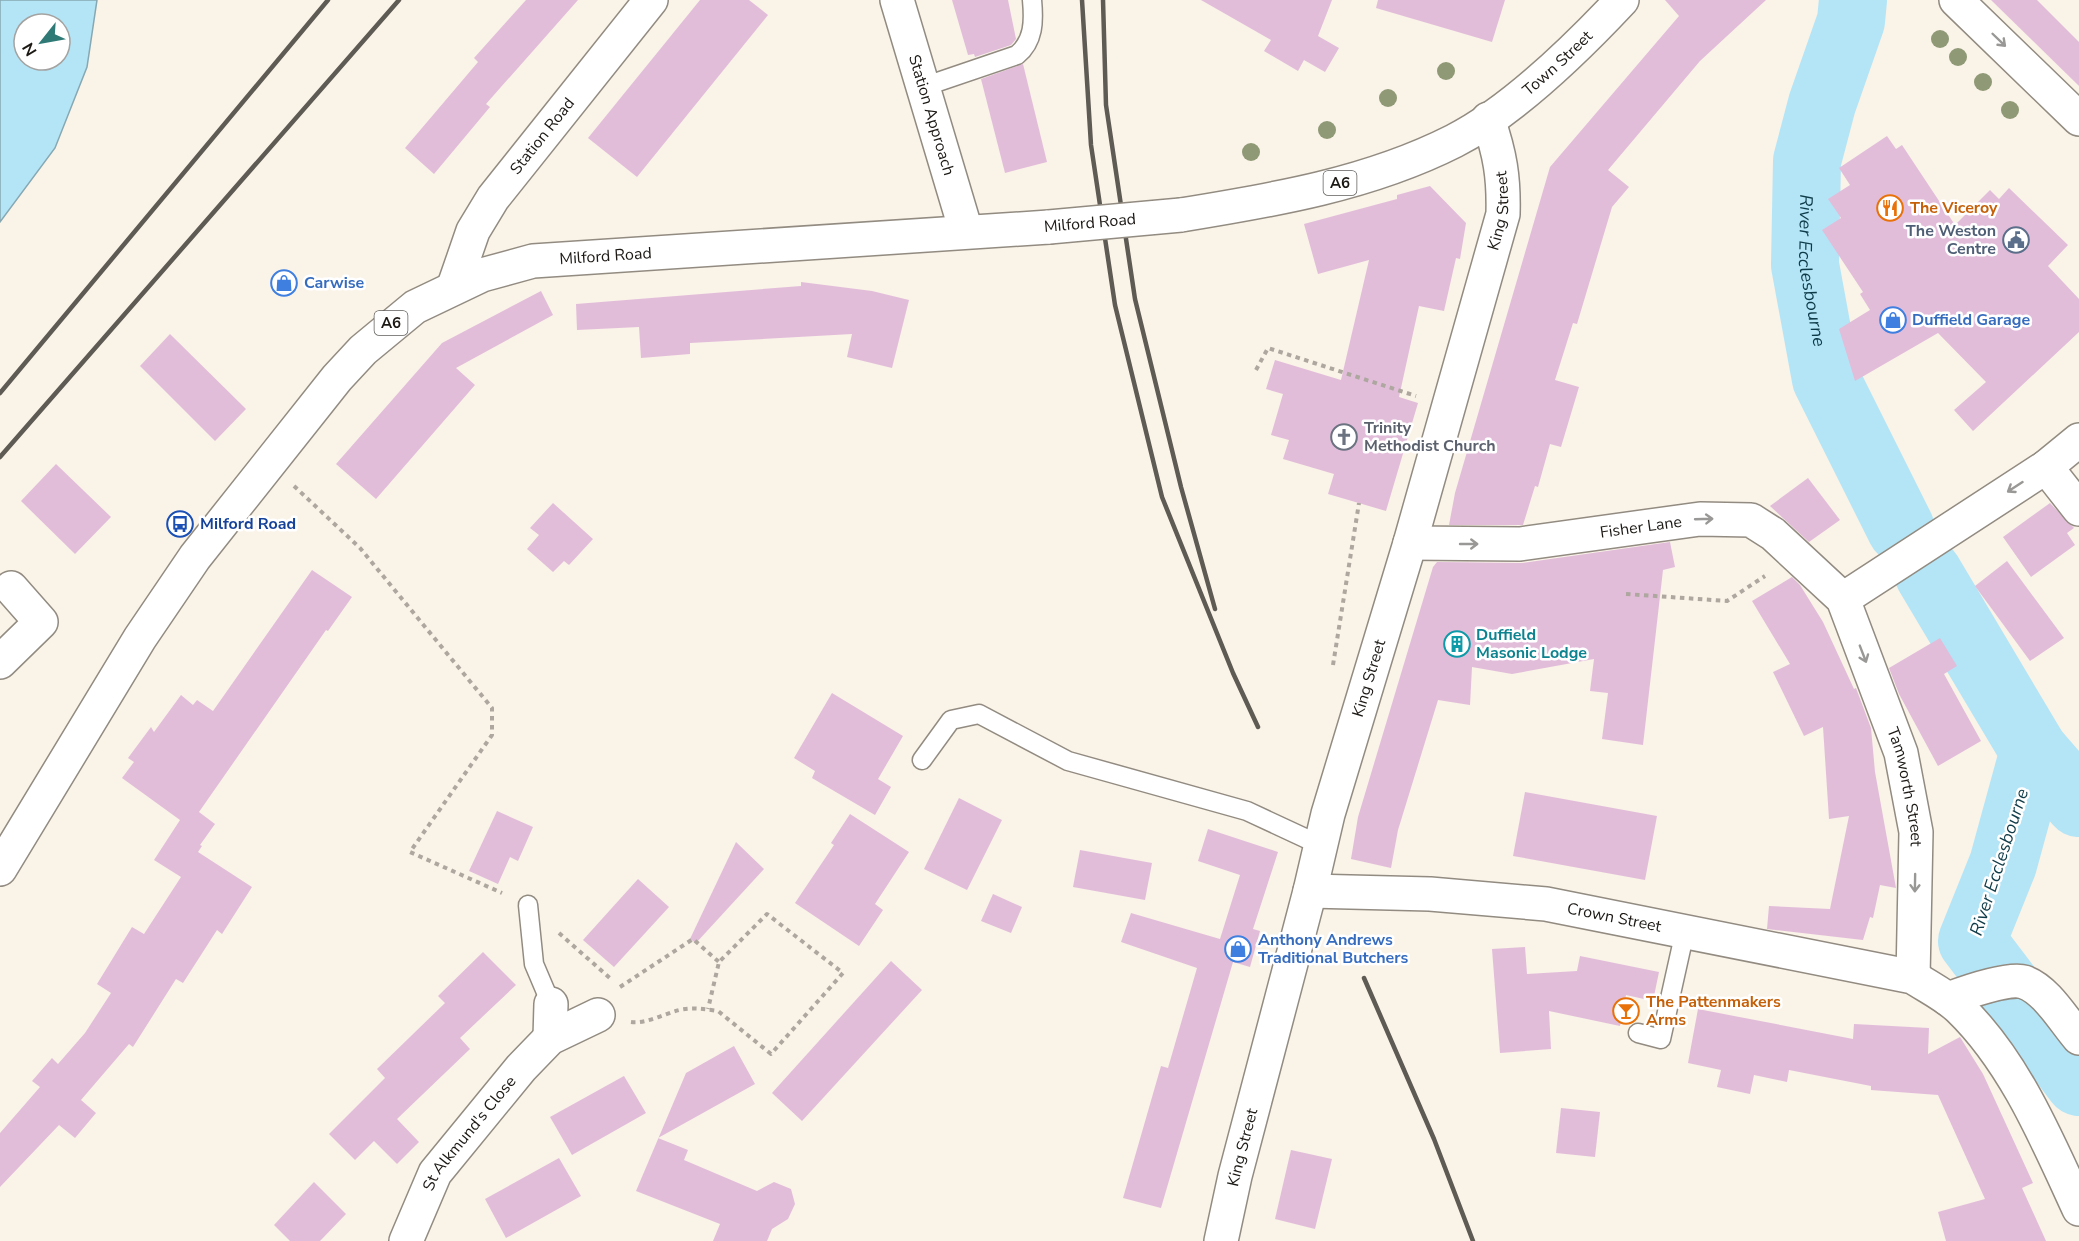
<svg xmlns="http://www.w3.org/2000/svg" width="2079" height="1241" viewBox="0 0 2079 1241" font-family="'Nunito Sans',sans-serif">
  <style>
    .water { fill: #b3e5f7; stroke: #86a8b3; stroke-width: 1.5; fill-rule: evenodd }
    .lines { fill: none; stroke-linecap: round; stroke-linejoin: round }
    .river { stroke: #b3e5f7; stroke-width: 68 }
    .building { fill: #e2bdda }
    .lane-casing { stroke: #928b81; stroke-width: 21 }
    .street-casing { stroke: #928b81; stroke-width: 36 }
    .secondary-casing { stroke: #928b81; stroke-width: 36 }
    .highway-casing { stroke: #928b81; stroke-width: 36 }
    .path { stroke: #ada79f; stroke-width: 4; stroke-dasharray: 4.5 4.5; stroke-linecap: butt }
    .lane { stroke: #fff; stroke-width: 18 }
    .street { stroke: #fff; stroke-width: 33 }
    .secondary { stroke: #fff; stroke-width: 33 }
    .highway { stroke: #fff; stroke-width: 33 }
    .rail { stroke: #5e5a54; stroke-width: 4.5 }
    .highway-bridge-casing { stroke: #928b81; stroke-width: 36; stroke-linecap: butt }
    .highway-bridge { stroke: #fff; stroke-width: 33 }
    .tree { fill: #8f9976 }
    .oneway { stroke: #999896 }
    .labels { text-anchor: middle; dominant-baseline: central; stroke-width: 5; stroke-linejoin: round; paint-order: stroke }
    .shield { fill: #fff; stroke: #605e5b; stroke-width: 1.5 }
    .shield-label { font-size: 15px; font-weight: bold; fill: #1c1915 }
    .street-label { font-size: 16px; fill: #1c1915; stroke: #fff }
    .food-label { font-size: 16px; font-weight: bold; fill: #c56008; stroke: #fff; text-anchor: start }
    .service-label { font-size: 16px; font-weight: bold; fill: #4e5e75; stroke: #fff; text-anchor: end }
    .shop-label { font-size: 16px; font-weight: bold; fill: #366cbe; stroke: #fff; text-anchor: start }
    .worship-label { font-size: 16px; font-weight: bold; fill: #5b616d; stroke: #fff; text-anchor: start }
    .transit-label { font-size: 16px; font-weight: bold; fill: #164399; stroke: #fff; text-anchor: start }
    .culture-label { font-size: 16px; font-weight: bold; fill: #0d838f; stroke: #fff; text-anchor: start }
    .water-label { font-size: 18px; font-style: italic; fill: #0f3b48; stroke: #fff }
  </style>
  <rect width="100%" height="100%" fill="#faf3e8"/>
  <!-- water -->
  <path class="water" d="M0 0H97L87 67 55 148 0 222ZM24 24H60V60H24Z"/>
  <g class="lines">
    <!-- river -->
    <g class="river">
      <path id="s1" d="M1853 0 1851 21 1822 104 1807 161 1805 265 1826 379 1901 529"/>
      <path d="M1928 573 2034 751 2079 803"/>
      <path d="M2034 751 2003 864 1972 941 2079 1082"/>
    </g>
  </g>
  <!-- building -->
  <g class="building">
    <path d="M526 0H578L486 104 490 107 434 174 405 148 478 62 474 58Z"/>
    <path d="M700 0H749L768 15 637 177 588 138Z"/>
    <path d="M952 0H1008L1016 39 1011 45 975 57 974 54 968 55Z"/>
    <path d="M1201 0H1332L1318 36 1339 48 1325 72 1304 60 1298 71 1264 51 1271 40Z"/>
    <path d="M1378 0H1505L1492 42 1376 8Z"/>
    <path d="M1665 0H1766L1700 61 1608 170 1629 187 1612 207 1577 324 1573 323 1555 380 1579 387 1561 447 1550 444 1538 487 1535 486 1523 525H1449L1455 493 1550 167 1679 16Z"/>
    <path d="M1991 0H2037L2079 42V86Z"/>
    <path d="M1023 64 1047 162 1005 173 981 79Z"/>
    <path d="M1887 136 1896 149 1902 145 1955 225 1990 190 1999 199 2009 188 2068 245 2048 266 2079 299V332L1973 431 1954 410 1986 382 1938 333 1855 381 1839 329 1870 310 1860 294 1863 292 1822 230 1841 218 1828 199 1850 185 1839 168Z"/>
    <path d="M1430 186 1466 223 1460 259 1456 258 1444 311 1419 306 1399 397 1418 403 1386 511 1328 494 1334 474 1283 459 1289 440 1271 435 1283 394 1266 389 1275 360 1341 380 1369 260 1318 274 1304 224 1397 199V195Z"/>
    <path d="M801 282 872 291 909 300 892 368 847 357 852 334 690 343V354L641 358 639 327 577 330 576 304 801 286Z"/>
    <path d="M541 291 553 315 456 368 475 385 376 499 336 464 442 343Z"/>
    <path d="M170 334 246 409 215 441 140 366Z"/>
    <path d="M56 464 111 517 75 554 21 501Z"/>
    <path d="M1808 478 1840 520 1809 542 1770 506Z"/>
    <path d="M553 503 593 539 569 565 564 561 553 572 527 549 539 535 530 528Z"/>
    <path d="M2050 503 2074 528 2067 533 2075 545 2031 577 2003 537Z"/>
    <path d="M1670 542 1675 567 1663 570 1643 745 1602 739 1608 693 1590 691 1594 659 1512 674 1472 667 1470 705 1438 700 1398 830 1391 868 1351 859 1358 817 1433 567 1437 562 1522 563Z"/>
    <path d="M2007 561 2064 638 2030 661 1975 586Z"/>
    <path d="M312 570 352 597 328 631 326 630 199 812 215 824 200 845 202 846 198 852 252 887 222 934 217 930 183 983 176 979 133 1047 129 1044 81 1100 96 1113 75 1138 59 1125 0 1187V1133L40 1087 32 1081 52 1058 58 1064 85 1033 111 993 97 984 132 927 144 934 181 877 154 860 180 820 122 778 134 762 128 758 151 727 154 732 181 695 193 705 197 700 213 711Z"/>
    <path d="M1792 577 1800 585 1823 622 1854 689 1856 688 1871 728 1875 772 1896 888 1880 885 1873 918 1870 917 1863 940 1767 929 1769 906 1830 909 1849 816 1829 819 1823 727 1804 736 1773 672 1790 664 1752 601Z"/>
    <path d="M1940 638 1957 666 1944 674 1981 741 1938 766 1899 694 1889 668Z"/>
    <path d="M832 693 903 736 878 779 891 787 875 815 812 778 815 771 794 758Z"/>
    <path d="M1525 792 1657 816 1645 880 1513 856Z"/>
    <path d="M959 798 1002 820 967 890 924 869Z"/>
    <path d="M497 811 533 827 518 861 510 857 498 884 469 871Z"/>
    <path d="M850 814 909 852 875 904 883 910 859 946 795 903 834 845 831 843Z"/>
    <path d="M1208 829 1278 852 1253 929 1260 931 1250 967 1233 962 1161 1208 1123 1198 1161 1066 1168 1068 1197 968 1121 942 1131 913 1220 939 1240 875 1198 861Z"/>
    <path d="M736 842 764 869 696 943 690 939Z"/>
    <path d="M1080 850 1152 863 1145 900 1073 887Z"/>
    <path d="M638 879 669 907 614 967 583 940Z"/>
    <path d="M993 894 1022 907 1011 933 981 921Z"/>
    <path d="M1525 947 1527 974 1577 971 1580 956 1659 972 1653 1001 1626 995 1620 1026 1549 1011 1551 1049 1500 1053 1492 949Z"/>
    <path d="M483 952 516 985 460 1038 470 1049 397 1119 419 1142 397 1164 374 1141 355 1160 329 1134 385 1078 377 1069 445 1003 438 996Z"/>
    <path d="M891 961 922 990 802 1121 772 1093Z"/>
    <path d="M1698 1009 1853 1039 1854 1024 1929 1028 1928 1054 1960 1037 1983 1074 2033 1183 2022 1188 2046 1241H1946L1938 1212 1985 1199 1938 1095 1871 1090V1086L1789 1070 1787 1082 1754 1075 1750 1094 1717 1087 1721 1070 1688 1063Z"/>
    <path d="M734 1046 755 1084 658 1138 688 1150 684 1160 757 1191 774 1182 791 1189 795 1204 788 1219 772 1229 767 1241H713L720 1224 636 1191 686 1073Z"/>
    <path d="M624 1076 646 1113 572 1155 550 1117Z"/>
    <path d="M1561 1108 1600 1112 1595 1157 1556 1153Z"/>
    <path d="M1291 1150 1332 1159 1315 1229 1275 1219Z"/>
    <path d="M559 1158 581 1196 506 1238 485 1199Z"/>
    <path d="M314 1182 346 1214 320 1241H290L274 1225Z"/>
  </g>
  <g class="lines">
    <!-- lane casing -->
    <g class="lane-casing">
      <g id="lane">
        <path d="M923 87 1017 55C1034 41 1034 21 1032 0"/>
        <path d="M922 760 951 720 979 714 1068 761 1247 811 1320 845"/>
        <path d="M528 905 534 964 551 1004"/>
        <path d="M1638 1033 1661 1039 1685 931"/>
      </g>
    </g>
    <!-- street casing -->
    <g class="street-casing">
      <g id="street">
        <path id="s2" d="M897 0 966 231"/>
        <path d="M1956 0 2079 119"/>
        <path id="s3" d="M454 286 473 231 493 198 651 0"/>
        <path d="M2046 467 2079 509"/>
        <path id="s4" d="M1410 543 1520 544 1700 519 1751 520 1773 534 1843 599 1901 753 1916 832 1913 977"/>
        <path d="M1843 599 2046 467 2079 440"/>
        <path d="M0 662 41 622 11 588"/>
        <path id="s5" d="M1310 891 1430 894 1546 904 1913 977C1928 987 1945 995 1959 1008 2015 1062 2047 1140 2079 1209"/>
        <path d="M1948 999C1964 993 2009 977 2024 982 2047 990 2064 1021 2079 1038"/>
        <path d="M550 1038 551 1004"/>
        <path id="s6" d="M406 1241 435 1173 521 1068 550 1038 598 1015"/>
      </g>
    </g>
    <!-- secondary casing -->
    <g class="secondary-casing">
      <g id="secondary">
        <path id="s7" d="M1221 1241 1235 1176 1310 891 1328 814 1410 543 1503 214C1504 177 1500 154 1488 119"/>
      </g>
    </g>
    <!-- highway casing -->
    <g class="highway-casing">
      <g id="highway">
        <path id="s8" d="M1181 215C1274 200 1369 184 1454 141 1513 111 1577 48 1622 0"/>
        <path id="s9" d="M0 869 140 638 195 557 337 378 363 350 415 307 482 275 533 261 1049 227"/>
      </g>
    </g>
    <!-- path -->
    <g class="path">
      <path d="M1256 370 1268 348 1416 396"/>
      <path d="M294 486 360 548 492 708V735L410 852 502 893"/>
      <path d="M1626 594 1727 601 1765 576"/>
      <path d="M1333 665 1359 503"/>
      <path d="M559 933 612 980"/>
      <path d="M620 987 693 939 719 962"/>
      <path d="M631 1022C646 1024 664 1014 679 1010 693 1007 704 1009 718 1011L771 1054 843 973 767 914 719 962 708 1009"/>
    </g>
    <!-- lane -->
    <use href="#lane" class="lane"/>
    <!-- street -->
    <use href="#street" class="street"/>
    <!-- secondary -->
    <use href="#secondary" class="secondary"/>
    <!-- highway -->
    <use href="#highway" class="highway"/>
    <!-- rail -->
    <g class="rail">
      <path d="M1082 0 1091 145 1115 305 1162 497 1233 673 1258 727"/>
      <path d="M1103 0 1106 105 1135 299 1181 487 1215 609"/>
      <path d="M0 393 328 0"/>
      <path d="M0 457 399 0"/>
      <path d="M1364 978 1434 1139 1473 1241"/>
    </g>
    <!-- highway-bridge casing -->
    <g class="highway-bridge-casing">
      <path id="highway-bridge" d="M1049 227 1181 215"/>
    </g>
    <!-- highway-bridge -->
    <use href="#highway-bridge" class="highway-bridge"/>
  </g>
  <!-- trees -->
  <g class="tree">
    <circle cx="1940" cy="39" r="9"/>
    <circle cx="1958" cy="57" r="9"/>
    <circle cx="1446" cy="71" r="9"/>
    <circle cx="1983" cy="82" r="9"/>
    <circle cx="1388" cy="98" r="9"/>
    <circle cx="2010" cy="110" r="9"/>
    <circle cx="1327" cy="130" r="9"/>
    <circle cx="1251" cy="152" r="9"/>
  </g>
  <!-- one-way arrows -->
  <defs><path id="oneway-shaft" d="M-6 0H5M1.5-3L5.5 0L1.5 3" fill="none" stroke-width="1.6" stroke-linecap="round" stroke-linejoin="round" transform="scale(1.5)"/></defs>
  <g class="oneway">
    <use href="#oneway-shaft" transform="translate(1999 40) rotate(44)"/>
    <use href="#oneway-shaft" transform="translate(2015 487) rotate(147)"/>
    <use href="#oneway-shaft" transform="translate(1704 519) rotate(-2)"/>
    <use href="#oneway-shaft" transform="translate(1469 544)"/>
    <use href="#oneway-shaft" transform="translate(1863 654) rotate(69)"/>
    <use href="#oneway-shaft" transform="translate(1915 883) rotate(91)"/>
  </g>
  <!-- icons -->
  <defs>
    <g id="restaurant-ring" transform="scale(1.35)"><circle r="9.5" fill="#fff" stroke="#e8710a" stroke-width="1.5"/><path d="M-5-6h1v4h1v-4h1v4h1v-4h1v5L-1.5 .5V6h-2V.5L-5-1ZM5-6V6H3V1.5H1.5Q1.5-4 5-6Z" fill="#e8710a"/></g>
    <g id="civic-ring" transform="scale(1.35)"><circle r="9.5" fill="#fff" stroke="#5c6f8a" stroke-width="1.5"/><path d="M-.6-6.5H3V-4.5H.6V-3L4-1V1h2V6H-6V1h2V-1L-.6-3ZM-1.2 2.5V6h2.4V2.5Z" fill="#5c6f8a"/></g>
    <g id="shop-ring" transform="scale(1.35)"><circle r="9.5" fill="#fff" stroke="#3f7fe0" stroke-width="1.5"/><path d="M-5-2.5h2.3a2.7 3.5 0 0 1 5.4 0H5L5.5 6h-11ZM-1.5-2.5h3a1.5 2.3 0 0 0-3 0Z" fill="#3f7fe0"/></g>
    <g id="church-ring" transform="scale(1.35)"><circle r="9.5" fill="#fff" stroke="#6b7280" stroke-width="1.5"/><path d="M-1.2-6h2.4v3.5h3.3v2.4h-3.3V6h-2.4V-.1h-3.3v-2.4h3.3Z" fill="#6b7280"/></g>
    <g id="bus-ring" transform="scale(1.35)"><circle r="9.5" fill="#fff" stroke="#1a4fb4" stroke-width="1.5"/><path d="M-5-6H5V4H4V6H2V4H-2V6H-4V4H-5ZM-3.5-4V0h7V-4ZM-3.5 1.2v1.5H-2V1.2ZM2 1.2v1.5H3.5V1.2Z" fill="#1a4fb4"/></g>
    <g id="building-ring" transform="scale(1.35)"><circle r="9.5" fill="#fff" stroke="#0f9aa8" stroke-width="1.5"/><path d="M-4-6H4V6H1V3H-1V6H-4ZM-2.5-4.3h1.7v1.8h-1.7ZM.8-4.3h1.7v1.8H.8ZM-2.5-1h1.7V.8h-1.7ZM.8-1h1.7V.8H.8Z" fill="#0f9aa8"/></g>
    <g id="bar-ring" transform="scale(1.35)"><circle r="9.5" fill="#fff" stroke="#e8710a" stroke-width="1.5"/><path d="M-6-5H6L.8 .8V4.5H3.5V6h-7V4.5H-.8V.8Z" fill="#e8710a"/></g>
  </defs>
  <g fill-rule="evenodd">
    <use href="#restaurant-ring" x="1890" y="208"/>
    <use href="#civic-ring" x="2016" y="240"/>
    <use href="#shop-ring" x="284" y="283"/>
    <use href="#shop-ring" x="1893" y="320"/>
    <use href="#church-ring" x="1344" y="437"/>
    <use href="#bus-ring" x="180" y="524"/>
    <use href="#building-ring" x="1457" y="644"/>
    <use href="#shop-ring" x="1238" y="949"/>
    <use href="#bar-ring" x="1626" y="1011"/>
  </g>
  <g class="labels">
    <!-- shield labels -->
    <g class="shield">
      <rect x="1323.5" y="171" width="33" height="24" rx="4.5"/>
      <rect x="374.5" y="311" width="33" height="24" rx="4.5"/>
    </g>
    <g class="shield-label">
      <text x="1340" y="183">A6</text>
      <text x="391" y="323">A6</text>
    </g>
    <!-- street labels -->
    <g class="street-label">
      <text stroke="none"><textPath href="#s8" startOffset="414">Town Street</textPath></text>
      <text stroke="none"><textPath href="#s2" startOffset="120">Station Approach</textPath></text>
      <text stroke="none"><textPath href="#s3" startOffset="176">Station Road</textPath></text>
      <text stroke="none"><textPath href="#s7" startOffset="1068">King Street</textPath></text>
      <text transform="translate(1090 223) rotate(-5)">Milford Road</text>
      <text stroke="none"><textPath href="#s9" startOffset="902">Milford Road</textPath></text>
      <text stroke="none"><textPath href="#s4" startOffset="232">Fisher Lane</textPath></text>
      <text stroke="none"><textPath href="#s7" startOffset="582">King Street</textPath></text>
      <text stroke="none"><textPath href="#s4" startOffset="663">Tamworth Street</textPath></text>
      <text stroke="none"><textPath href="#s5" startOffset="306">Crown Street</textPath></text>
      <text stroke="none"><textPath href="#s6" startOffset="126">St Alkmund's Close</textPath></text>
      <text stroke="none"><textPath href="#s7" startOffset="96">King Street</textPath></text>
    </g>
    <!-- food labels -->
    <g class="food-label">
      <text x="1910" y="208">The Viceroy</text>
      <text x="1646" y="1002">The Pattenmakers<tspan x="1646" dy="18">Arms</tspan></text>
    </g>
    <!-- service labels -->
    <g class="service-label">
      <text x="1996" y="231">The Weston<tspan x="1996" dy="18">Centre</tspan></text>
    </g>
    <!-- shop labels -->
    <g class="shop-label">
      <text x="304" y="283">Carwise</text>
      <text x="1912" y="320">Duffield Garage</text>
      <text x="1258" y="940">Anthony Andrews<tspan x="1258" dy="18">Traditional Butchers</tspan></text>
    </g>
    <!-- worship labels -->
    <g class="worship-label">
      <text x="1364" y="428">Trinity<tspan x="1364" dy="18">Methodist Church</tspan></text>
    </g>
    <!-- transit labels -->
    <g class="transit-label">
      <text x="200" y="524">Milford Road</text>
    </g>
    <!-- culture labels -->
    <g class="culture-label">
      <text x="1476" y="635">Duffield<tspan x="1476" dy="18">Masonic Lodge</tspan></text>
    </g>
    <!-- water labels -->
    <g class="water-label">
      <text stroke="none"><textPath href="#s1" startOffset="278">River Ecclesbourne</textPath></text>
      <text transform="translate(1999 862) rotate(-72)">River Ecclesbourne</text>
    </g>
  </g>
  <!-- north arrow -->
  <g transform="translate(42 42) rotate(239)"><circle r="28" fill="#ffffff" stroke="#a4a3a1" stroke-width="1.5"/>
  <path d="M0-4.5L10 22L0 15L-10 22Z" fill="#2f7976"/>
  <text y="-9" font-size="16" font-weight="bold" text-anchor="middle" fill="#1c1915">N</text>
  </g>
</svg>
